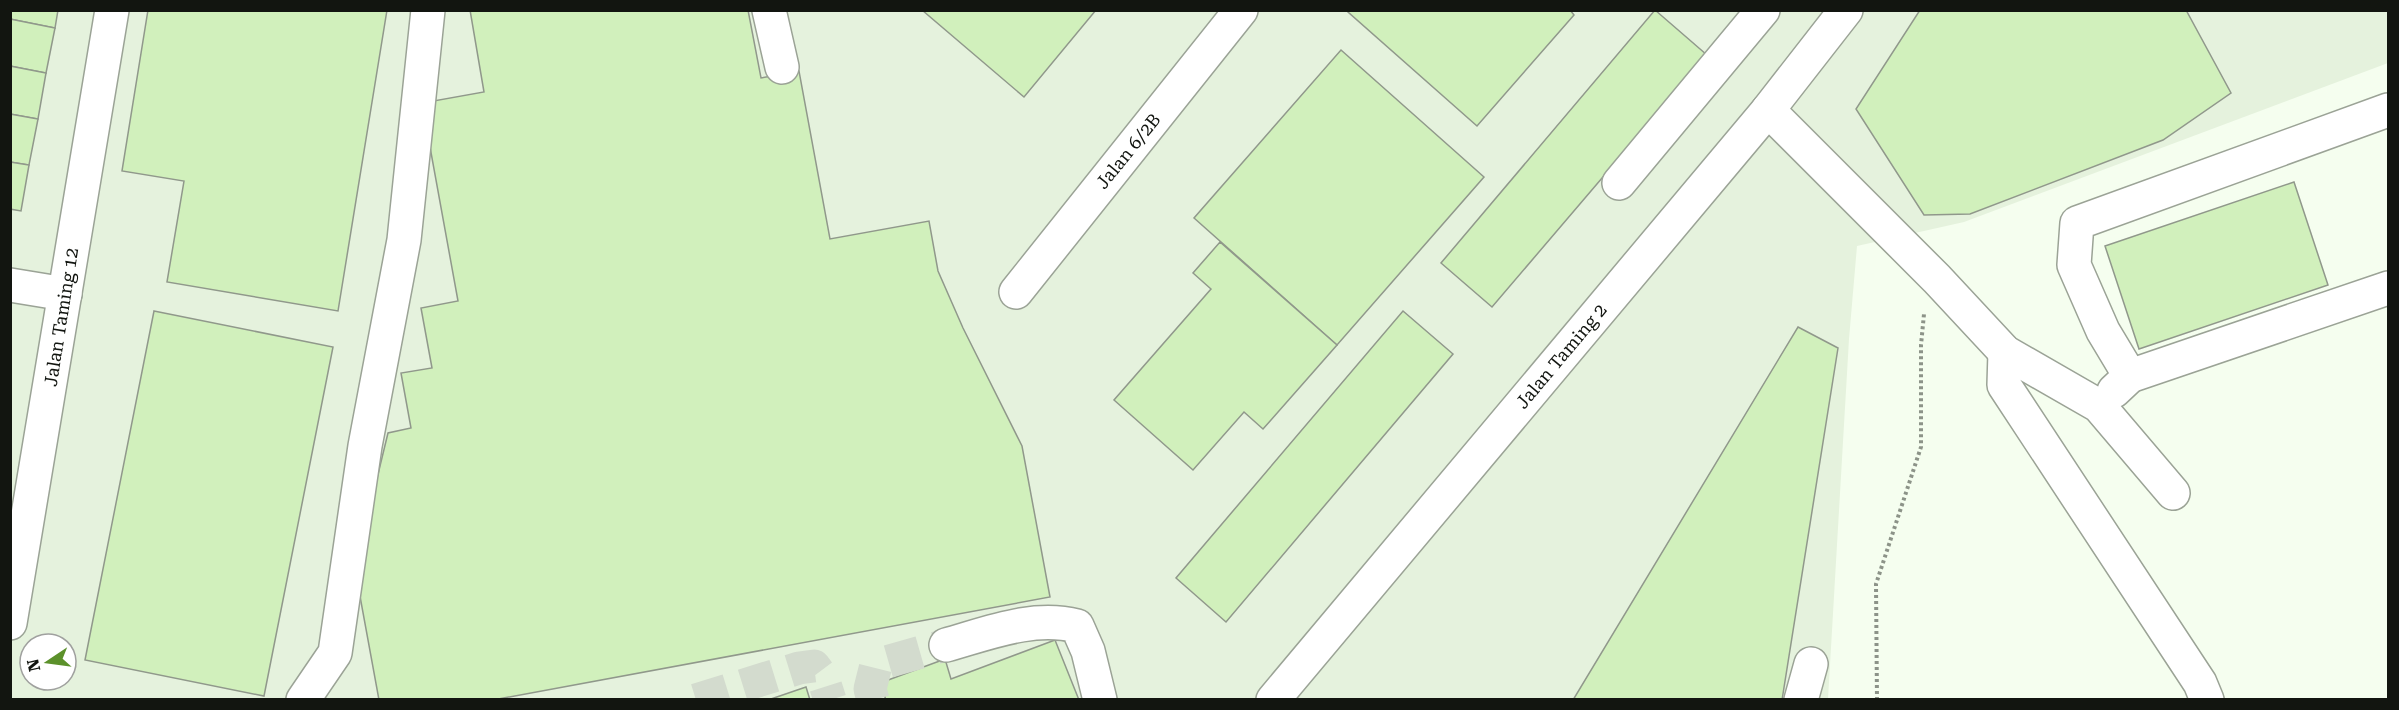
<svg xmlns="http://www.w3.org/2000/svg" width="2399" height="710" viewBox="0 0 2399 710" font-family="'Roboto Serif',serif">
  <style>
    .built { fill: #e5f2dd; fill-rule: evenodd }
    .building { fill: #d1f0bc; stroke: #90988b; stroke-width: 1.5 }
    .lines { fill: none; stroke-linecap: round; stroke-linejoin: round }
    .minor-tunnel { stroke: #d3dbce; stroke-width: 33; stroke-dasharray: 33 16; stroke-linecap: butt }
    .minor-casing { stroke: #9ba396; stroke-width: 36 }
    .path { stroke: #8c9388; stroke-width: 4; stroke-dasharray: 3 3; stroke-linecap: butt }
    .minor { stroke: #fff; stroke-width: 33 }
    .labels { text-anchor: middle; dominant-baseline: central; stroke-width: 4.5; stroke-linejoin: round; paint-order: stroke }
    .street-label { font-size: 18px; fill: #121510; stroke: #fff }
  </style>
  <rect width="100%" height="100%" fill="#f5feef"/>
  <!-- built -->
  <path class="built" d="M2388 10V63L1964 222 1857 246 1849 339 1828 699 11 700 10 11ZM30 644H66V680H30Z"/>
  <!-- building -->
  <g class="building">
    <path d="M10 10H58L55 28 10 19Z"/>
    <path d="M148 10H387L338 311 167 282 184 181 122 171Z"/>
    <path d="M470 10H748L761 78 799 71 830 239 929 221 938 271 963 328 1022 446 1050 597 493 700H379L355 569 388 433 411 428 401 373 432 368 421 308 458 301 422 103 484 92Z"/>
    <path d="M922 10H1096L1024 97Z"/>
    <path d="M1349 10H1570L1574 15 1477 126 1348 12Z"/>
    <path d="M1655 10 1707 55 1492 307 1441 263Z"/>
    <path d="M1920 10H2186L2231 93 2163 140 1970 214 1924 215 1856 109Z"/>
    <path d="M10 19 55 28 46 73 10 66Z"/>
    <path d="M1341 50 1484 177 1337 345 1194 218Z"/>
    <path d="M10 66 46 73 38 119 10 114Z"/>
    <path d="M10 114 38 119 29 165 10 162Z"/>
    <path d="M10 162 29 165 21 211 10 209Z"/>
    <path d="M2294 182 2328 285 2139 349 2105 246Z"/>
    <path d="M1220 242 1337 345 1263 429 1244 412 1193 470 1114 400 1211 289 1193 273Z"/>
    <path d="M154 311 333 347 264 696 85 660Z"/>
    <path d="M1403 311 1453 354 1226 622 1176 578Z"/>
    <path d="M1798 327 1838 348 1782 700H1573Z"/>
    <path d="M1055 640 1079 700H886L880 683 945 659 951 679Z"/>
    <path d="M806 687 810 700H768Z"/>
  </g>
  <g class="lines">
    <!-- minor-tunnel -->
    <g class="minor-tunnel">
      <path d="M696 700 799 668 814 666 823 678 830 700"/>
      <path d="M873 700 870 689 876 665 946 645"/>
    </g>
    <!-- minor casing -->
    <g class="minor-casing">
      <g id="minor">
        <path d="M769 10 782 67"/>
        <path d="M1768 110 1937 279 2005 352 2099 406 2173 493"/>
        <path d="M1619 183 1763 10"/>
        <path d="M10 285 65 294"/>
        <path d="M1016 292 1241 10"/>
        <path d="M2005 352 2004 385 2200 683 2207 700"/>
        <path d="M2130 376 2103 331 2074 265 2077 223 2388 110"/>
        <path d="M2114 391 2130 376 2388 288"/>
        <path d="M10 623 112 10"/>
        <path d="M946 645C989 633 1033 615 1077 626L1088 651 1100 700"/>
        <path d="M303 700 335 653 365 446 404 240 428 10"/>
        <path d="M1273 700 1768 110 1846 10"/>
        <path d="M1801 700 1811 664"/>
      </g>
    </g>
    <!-- path -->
    <path class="path" d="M1877 700 1876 584 1921 447V345L1924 314"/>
    <!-- minor -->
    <use href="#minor" class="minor"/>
  </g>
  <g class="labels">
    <!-- street labels -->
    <g class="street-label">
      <text transform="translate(1128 151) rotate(-51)">Jalan 6/2B</text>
      <text transform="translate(61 317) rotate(-81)">Jalan Taming 12</text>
      <text transform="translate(1561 356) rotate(-50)">Jalan Taming 2</text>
    </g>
  </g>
  <!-- border -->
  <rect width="2399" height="710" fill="none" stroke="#121510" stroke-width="24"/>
  <!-- north arrow -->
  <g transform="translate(48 662) rotate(257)"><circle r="28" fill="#ffffff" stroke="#a0a19f" stroke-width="1.5"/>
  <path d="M0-4.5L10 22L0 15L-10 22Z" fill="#5c912b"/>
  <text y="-9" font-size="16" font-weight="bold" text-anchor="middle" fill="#121510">N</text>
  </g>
</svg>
